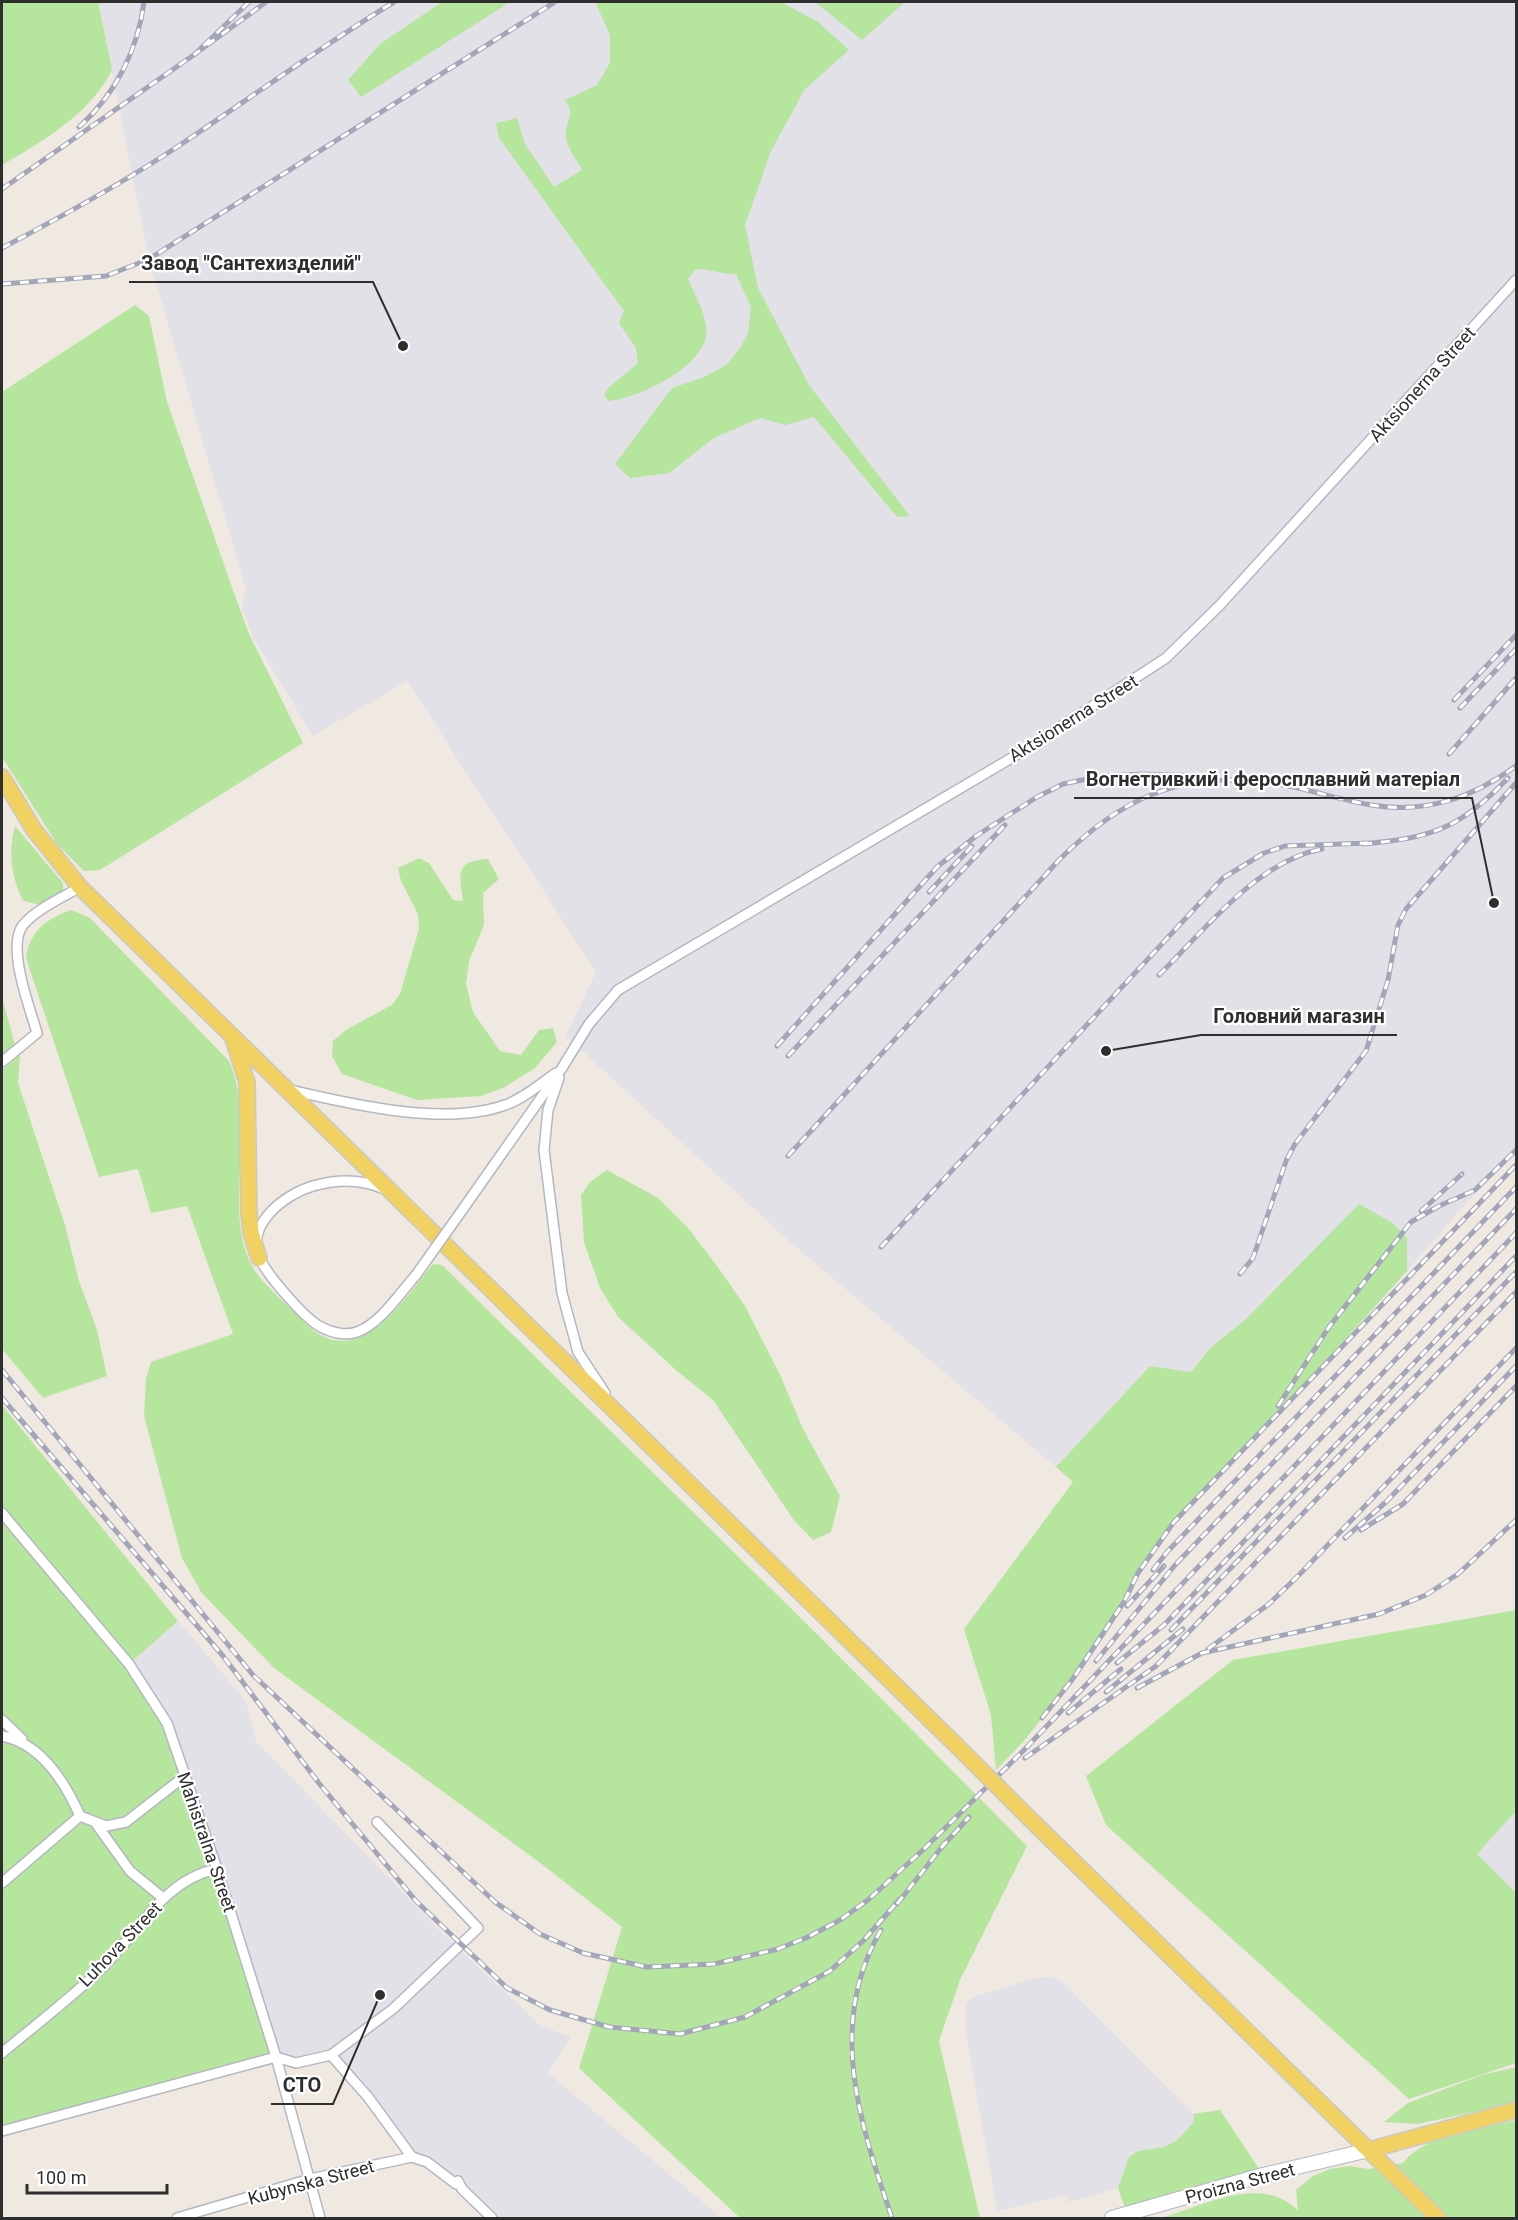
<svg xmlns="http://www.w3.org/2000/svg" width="1518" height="2220" viewBox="0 0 1518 2220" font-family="Roboto,sans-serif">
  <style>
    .industrial { fill: #e3e1e8 }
    .green { fill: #b6e59e }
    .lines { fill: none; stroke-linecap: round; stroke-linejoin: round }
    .street-casing { stroke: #b4b7c1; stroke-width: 12 }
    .secondary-casing { stroke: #b4b7c1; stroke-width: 16 }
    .primary-casing { stroke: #c9c9c9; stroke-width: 18 }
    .street { stroke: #fff; stroke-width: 9 }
    .secondary { stroke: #fff; stroke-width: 14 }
    .primary { stroke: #f2d163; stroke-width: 15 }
    .rail-casing { stroke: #a3a6b8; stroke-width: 5 }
    .rail { stroke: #fff; stroke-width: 3; stroke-dasharray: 9; stroke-linecap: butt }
    .street-bridge-casing { stroke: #b4b7c1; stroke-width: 12; stroke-linecap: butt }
    .primary-bridge-casing { stroke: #c9c9c9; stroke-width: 18; stroke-linecap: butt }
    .street-bridge { stroke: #fff; stroke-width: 9 }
    .primary-bridge { stroke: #f2d163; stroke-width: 15 }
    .labels { text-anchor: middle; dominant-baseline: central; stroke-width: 4.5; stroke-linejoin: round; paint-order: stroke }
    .street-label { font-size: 18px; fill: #2e2e2e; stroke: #fff }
    .leader { fill: none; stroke: #2e2e2e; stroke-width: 2 }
    .callout-dot { fill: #2e2e2e; stroke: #fff; stroke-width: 2 }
    .callout-label { font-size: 20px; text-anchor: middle; font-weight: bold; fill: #2e2e2e; stroke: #fff; stroke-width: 4.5; stroke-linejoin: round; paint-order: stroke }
  </style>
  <rect width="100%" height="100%" fill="#efe9e1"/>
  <!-- industrial -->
  <g class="industrial">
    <path d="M98 2H1516V1147L1407 1271V1238L1246 1319 1210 1348 1191 1372 1150 1366 1056 1467 789 1241 566 1036 596 972 407 681 313 736 254 639 242 608 246 589 149 259Z"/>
    <path d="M178 1621 246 1701 256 1741 441 1932 541 2026 571 2037 548 2073 722 2218H492L462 2189 412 2157 331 2055 296 2063 276 2057 129 1664Z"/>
    <path d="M1516 1808V1893L1477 1854Z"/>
    <path d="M1040 1977H1052L1064 1983 1193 2114 1194 2122 1176 2141 1164 2147 1138 2151 1129 2157 1118 2188 1069 2202 1066 2195 997 2211 965 2026 966 2007 970 1998Z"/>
  </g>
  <!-- green -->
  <g class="green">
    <path d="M2 2H98L112 70C91 113 42 142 2 165Z"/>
    <path d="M442 2H510L361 97 348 80 380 44Z"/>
    <path d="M595 2H781L818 22 849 50 805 89 771 151 745 225 758 288 809 385 910 516 897 517 814 417 785 425 760 418 714 438 669 473 630 478 615 464 672 388 704 377 726 365 740 348 748 334 751 307 736 274C722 275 711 269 696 269L688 279C694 293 704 310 706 326 713 364 638 399 608 401L604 395 607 389 638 363 636 348 619 323 624 311 499 138 496 123 517 118 525 144 554 187 582 170C577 160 568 149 566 138 563 124 577 113 565 100L597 85 610 63V35Z"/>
    <path d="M815 2H905L862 40Z"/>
    <path d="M135 305 149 316 167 402 233 590 249 634 303 743 100 870 84 871 57 844 2 757V392Z"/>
    <path d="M15 826 63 883V894L41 905 23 901C11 876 8 853 15 826Z"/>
    <path d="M419 858 429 863 453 900 463 901C459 873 455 861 488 859L499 879 483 893 484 925 469 961 466 984 473 1012 500 1051 521 1055 539 1030 553 1028 557 1042 535 1068 505 1087 481 1096 417 1100 342 1074 332 1056 333 1041 346 1030 392 1005 400 994 419 929 418 914 401 881 398 868Z"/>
    <path d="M71 910 90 918 229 1061C258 1126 221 1213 253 1268 265 1287 288 1305 303 1321 357 1377 401 1302 433 1264L442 1265 820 1637 1027 1846 960 1980 939 2041 980 2218H740L579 2068 622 1927 543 1865 274 1668 201 1592 182 1558 144 1416 146 1379 151 1362 233 1334 187 1206 151 1213 138 1169 99 1177 26 958C30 931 46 919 71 910Z"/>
    <path d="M2 997 16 1049 2 1062Z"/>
    <path d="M20 1055 18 1083 65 1225 79 1281 97 1330 107 1376 43 1398 2 1349V1070Z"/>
    <path d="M607 1170 658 1198 688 1228 717 1266 745 1306 781 1377 803 1429 840 1496 831 1532 813 1540 793 1519 713 1400 677 1371 618 1317 600 1288 584 1242 581 1195 591 1181Z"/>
    <path d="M1359 1204 1393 1223 1407 1238V1271L1258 1436 1174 1522 1138 1573 1124 1602 1072 1680 1023 1742 996 1770 991 1715 964 1629 1073 1482 1056 1467 1150 1366 1191 1372 1210 1348 1246 1319Z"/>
    <path d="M2 1405 178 1621 129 1664 167 1723 276 2057 2 2131Z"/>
    <path d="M1516 1610V1811L1477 1854 1516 1893V2063L1409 2099 1106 1825 1086 1776 1233 1660Z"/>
    <path d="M1516 2067V2103L1418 2124 1384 2122 1408 2103 1482 2075Z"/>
    <path d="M1220 2110 1263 2175 1127 2214 1118 2188 1129 2157 1138 2151 1164 2147 1176 2141 1194 2122 1193 2114Z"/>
    <path d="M1516 2120V2218H1161C1202 2206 1263 2173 1298 2211L1296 2190 1313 2176 1330 2169 1349 2166 1369 2169 1403 2163C1425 2134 1481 2129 1516 2120Z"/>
  </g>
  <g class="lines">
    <!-- street casing -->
    <g class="street-casing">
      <g id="street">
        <path d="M2 1062 37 1033C30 1008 6 947 23 925 36 909 62 898 80 887"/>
        <path d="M559 1078 548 1110 544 1150 562 1293 578 1352 605 1393"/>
        <path d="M290 1090C350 1104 445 1127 505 1105 523 1099 540 1084 556 1073"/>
        <path d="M384 1189C360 1178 337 1179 313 1186 285 1194 244 1225 260 1259 268 1276 305 1319 321 1327 332 1333 346 1336 357 1332 380 1324 400 1293 416 1275"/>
        <path d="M458 1216 562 1068 589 1024 618 990 1025 750 1166 658 1220 605 1516 280"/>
        <path d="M2 1513 129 1664 167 1723 217 1869 276 2057 320 2218"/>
        <path d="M2 1720 22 1739"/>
        <path d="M2 1736C40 1743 65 1782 80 1816L106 1826 126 1822 185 1776"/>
        <path d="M97 1825 130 1871 163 1898"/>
        <path d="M2 1883 80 1816"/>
        <path d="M2 2053C34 2026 70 1999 101 1969 137 1934 164 1879 217 1869"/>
        <path d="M331 2055 368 2097 412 2157 427 2162 456 2184 458 2181 462 2189 492 2218"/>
        <path d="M276 2057 296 2063 331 2055 393 2009 478 1928 377 1822"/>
        <path d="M2 2131 276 2057"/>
        <path d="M177 2218 310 2179 412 2157"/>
      </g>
    </g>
    <!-- secondary casing -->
    <g class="secondary-casing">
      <path id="secondary" d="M1112 2218 1263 2175 1369 2150"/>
    </g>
    <!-- primary casing -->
    <g class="primary-casing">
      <g id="primary">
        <path d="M2 777 34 830 80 887 957 1746"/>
        <path d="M233 1039 247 1082 249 1213 251 1233 259 1258"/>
        <path d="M1027 1816 1438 2218"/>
        <path d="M1369 2150 1516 2110"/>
      </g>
    </g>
    <!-- street -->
    <use href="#street" class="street"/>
    <!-- secondary -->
    <use href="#secondary" class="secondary"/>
    <!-- primary -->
    <use href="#primary" class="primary"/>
    <!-- rail casing -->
    <g class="rail-casing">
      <g id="rail">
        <path d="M249 2 195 54 266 2"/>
        <path d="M79 127C116 94 138 49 144 2"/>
        <path d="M2 189 195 54"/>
        <path d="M2 248C63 216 125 182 183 143 253 96 322 46 394 2"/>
        <path d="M2 284 106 276 149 259 555 2"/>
        <path d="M1454 700 1516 635"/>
        <path d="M1460 708 1516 649"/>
        <path d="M1449 754 1516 678"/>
        <path d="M1363 844C1431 838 1460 829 1508 778"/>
        <path d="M929 892 972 846"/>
        <path d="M1159 975C1205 930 1257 861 1322 849"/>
        <path d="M777 1046 937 867 976 836 1037 797 1063 784 1101 776 1143 774 1206 776"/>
        <path d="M788 1056 1005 825"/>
        <path d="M788 1156 1059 860C1119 800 1177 772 1264 782 1300 786 1335 799 1371 805 1426 814 1472 798 1516 766"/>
        <path d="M1421 1211 1462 1174"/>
        <path d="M881 1247 1223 878 1264 853 1285 846 1369 843"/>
        <path d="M1240 1274 1253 1258 1286 1161 1295 1144 1366 1051 1388 980 1398 925 1406 909 1516 783"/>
        <path d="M2 1370 253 1675 495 1902 540 1934 583 1953 647 1967 714 1964 778 1949 808 1937 840 1920 868 1900 924 1849 1025 1749 1516 1233"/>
        <path d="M2 1398 223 1656 318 1782 416 1901 507 1988 550 2010 609 2027 680 2034 745 2017 830 1971 864 1940 900 1899"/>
        <path d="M1278 1406 1329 1327 1411 1222 1439 1206 1475 1190 1516 1150"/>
        <path d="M1361 1530 1403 1504 1516 1386"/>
        <path d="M1345 1538 1386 1502 1516 1366"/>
        <path d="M1153 1570 1167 1552 1516 1187"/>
        <path d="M1127 1606 1164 1566"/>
        <path d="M1171 1630 1516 1272"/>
        <path d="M1208 1649 1269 1604 1300 1574 1516 1348"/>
        <path d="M1096 1661 1176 1564 1516 1209"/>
        <path d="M1117 1663 1164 1625 1516 1256"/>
        <path d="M1137 1688 1202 1653 1379 1614 1426 1595 1458 1574 1516 1520"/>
        <path d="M1106 1692 1183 1629"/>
        <path d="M1068 1713 1121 1669"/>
        <path d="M1042 1718 1072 1680 1124 1602 1138 1573 1174 1522 1516 1165"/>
        <path d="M1025 1758 1156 1666 1516 1292"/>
        <path d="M941 1848 969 1817"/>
        <path d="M897 1904 945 1843"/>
        <path d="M881 1930C826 2024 860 2124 892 2218"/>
      </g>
    </g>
    <!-- rail -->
    <use href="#rail" class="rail"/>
    <!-- street-bridge casing -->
    <g class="street-bridge-casing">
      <path id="street-bridge" d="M416 1275 458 1216"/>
    </g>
    <!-- primary-bridge casing -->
    <g class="primary-bridge-casing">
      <path id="primary-bridge" d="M957 1746 1027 1816"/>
    </g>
    <!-- street-bridge -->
    <use href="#street-bridge" class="street-bridge"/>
    <!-- primary-bridge -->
    <use href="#primary-bridge" class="primary-bridge"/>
  </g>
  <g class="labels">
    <!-- street labels -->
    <g class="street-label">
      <text transform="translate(1422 384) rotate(-48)">Aktsionerna Street</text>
      <text transform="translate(1073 718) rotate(-32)">Aktsionerna Street</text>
      <text transform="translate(207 1842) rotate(71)">Mahistralna Street</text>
      <text transform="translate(120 1944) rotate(-46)">Luhova Street</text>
      <text transform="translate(311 2182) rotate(-15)">Kubynska Street</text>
      <text transform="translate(1240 2183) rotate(-15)">Proizna Street</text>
    </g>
  </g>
  <!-- callouts -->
  <path class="leader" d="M403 346L373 282H129M1494 903L1472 798H1074M1106 1051L1201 1035H1397M380 1995L333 2104H271"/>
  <g class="callout-dot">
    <circle cx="403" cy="346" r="6"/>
    <circle cx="1494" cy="903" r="6"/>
    <circle cx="1106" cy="1051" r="6"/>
    <circle cx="380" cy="1995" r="6"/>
  </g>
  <g class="callout-label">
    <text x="251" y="270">Завод "Сантехизделий"</text>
    <text x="1273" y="786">Вогнетривкий і феросплавний матеріал</text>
    <text x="1299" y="1023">Головний магазин</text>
    <text x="302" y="2092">СТО</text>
  </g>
  <!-- border -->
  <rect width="1518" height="2220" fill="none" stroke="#2e2e2e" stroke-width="6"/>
  <!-- scale -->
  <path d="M27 2184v9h140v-9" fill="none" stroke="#2e2e2e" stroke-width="3"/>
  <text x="36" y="2184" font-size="18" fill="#2e2e2e" stroke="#ffffff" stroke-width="4.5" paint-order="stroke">100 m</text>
</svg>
